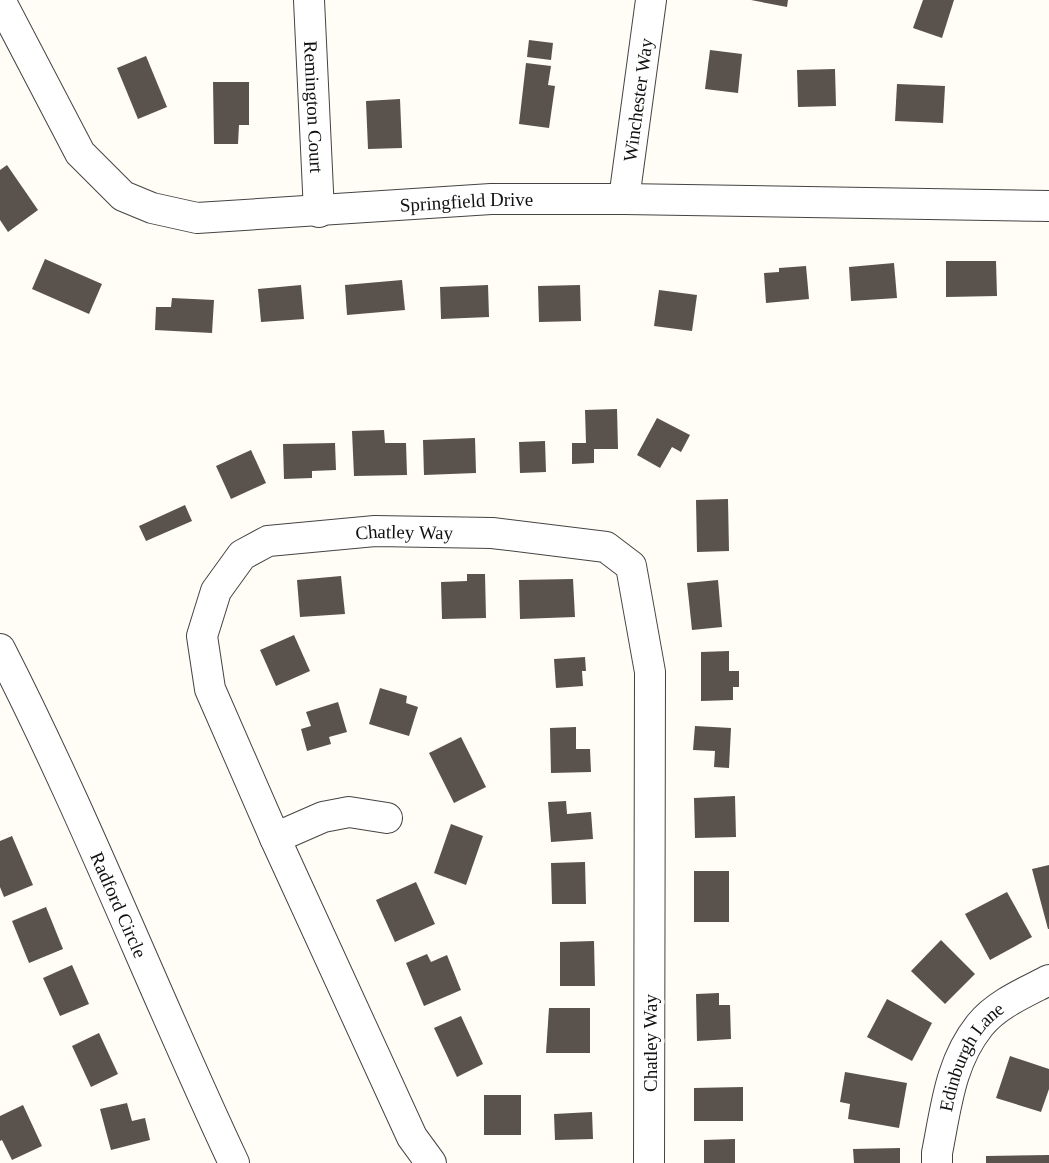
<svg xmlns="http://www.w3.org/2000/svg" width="1049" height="1163" viewBox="0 0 1049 1163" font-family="Georgia,serif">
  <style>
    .building { fill: #5a524d }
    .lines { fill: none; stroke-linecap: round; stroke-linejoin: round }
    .minor-casing { stroke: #444; stroke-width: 32 }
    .minor { stroke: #fff; stroke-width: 30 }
    .labels { text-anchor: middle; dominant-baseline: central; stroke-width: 7; stroke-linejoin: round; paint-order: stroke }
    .street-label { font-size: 19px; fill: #111; stroke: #fff }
  </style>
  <rect width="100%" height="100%" fill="#fffdf5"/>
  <!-- building -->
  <g class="building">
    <path d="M751 0H788L787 7Z"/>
    <path d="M923 0H954L942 38 913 28Z"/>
    <path d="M529 40 553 43 551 60 527 57Z"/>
    <path d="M710 50 742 54 738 93 705 89Z"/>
    <path d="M146 56 167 107 138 119 117 68Z"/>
    <path d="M526 63 551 66 548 85 555 86 549 128 519 124Z"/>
    <path d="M835 69 836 106 798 107 797 70Z"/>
    <path d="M213 82H249V125H239L238 144H214Z"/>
    <path d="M897 84 945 86 943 123 895 121Z"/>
    <path d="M400 99 402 148 368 149 366 101Z"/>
    <path d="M7 165 38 210 8 232 0 220V170Z"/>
    <path d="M45 259 102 284 89 314 32 289Z"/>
    <path d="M946 261H996L997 296 946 297Z"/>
    <path d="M894 263 897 298 851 301 849 267Z"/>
    <path d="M806 266 809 299 766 303 764 273 779 272V268Z"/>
    <path d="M402 280 405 310 347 315 345 285Z"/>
    <path d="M301 285 304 319 261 322 258 289Z"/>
    <path d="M488 285 489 317 441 319 440 287Z"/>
    <path d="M580 285 581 321 539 322 538 286Z"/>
    <path d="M659 290 697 295 692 331 654 326Z"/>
    <path d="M172 298 214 300 212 333 155 330 156 307H171Z"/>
    <path d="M617 409 618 449H594V463L572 464V443H586L585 410Z"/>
    <path d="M657 418 690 435 681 452 672 447 660 468 637 455Z"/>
    <path d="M384 430 385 443H406L407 475 354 476 352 431Z"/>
    <path d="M475 438 476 473 424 475 423 440Z"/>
    <path d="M545 441 546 472 520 473 519 442Z"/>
    <path d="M335 443 336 470 312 471V478L284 479 283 444Z"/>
    <path d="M251 450 266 483 231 499 216 466Z"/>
    <path d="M728 499 729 551 697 552 696 500Z"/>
    <path d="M185 505 192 521 146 541 139 526Z"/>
    <path d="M467 574H485L486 618 442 619 441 582 467 581Z"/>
    <path d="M341 576 345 614 300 617 297 580Z"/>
    <path d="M573 579 575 617 520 619 519 580Z"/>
    <path d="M718 580 722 627 692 630 687 583Z"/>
    <path d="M294 635 310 671 276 686 260 650Z"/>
    <path d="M729 651V671H739V687H733V700L701 701V652Z"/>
    <path d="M585 657 586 671H582L583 686 556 688 554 659Z"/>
    <path d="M380 688 407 696 406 703 418 707 409 736 369 724Z"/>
    <path d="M338 702 347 732 329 737 331 744 307 751 301 729 311 726 306 712Z"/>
    <path d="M695 726 731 728 729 768 714 767 715 751 693 750Z"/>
    <path d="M576 727V749H590L591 772 551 773 550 728Z"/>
    <path d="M461 737 486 787 454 803 429 753Z"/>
    <path d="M735 796 736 837 695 838 694 798Z"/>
    <path d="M566 801 567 814 591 812 593 839 551 842 548 802Z"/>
    <path d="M451 824 483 836 466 885 434 873Z"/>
    <path d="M12 836 33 885 4 897 0 887V841Z"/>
    <path d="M585 862 586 904H552L551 863Z"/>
    <path d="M1049 865V929H1048L1032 869Z"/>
    <rect x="694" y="871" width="35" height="51"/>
    <path d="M416 882 435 924 395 942 376 900Z"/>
    <path d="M1007 892 1032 937 990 960 965 914Z"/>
    <path d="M46 907 63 949 29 963 12 921Z"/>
    <path d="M941 940 975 974 945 1004 911 971Z"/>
    <path d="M594 941 595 986H560V942Z"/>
    <path d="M427 954 431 962 447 955 461 990 424 1006 406 963Z"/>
    <path d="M72 965 89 1004 60 1016 43 978Z"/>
    <path d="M719 993V1005H730L731 1039 697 1041 696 994Z"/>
    <path d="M887 999 932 1023 912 1061 867 1037Z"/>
    <path d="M549 1008H590V1053H546Z"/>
    <path d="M461 1016 483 1064 457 1077 434 1028Z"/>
    <path d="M99 1033 118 1074 91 1087 72 1046Z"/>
    <path d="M1010 1056 1049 1069V1089L1041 1112 996 1098Z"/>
    <path d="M845 1072 907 1083 899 1128 848 1119 850 1104 840 1102Z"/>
    <path d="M743 1087V1121H694V1088Z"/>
    <rect x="484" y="1095" width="37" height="40"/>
    <path d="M127 1103 132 1121 145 1118 150 1140 111 1150 100 1109Z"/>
    <path d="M23 1105 42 1146 12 1160 2 1140 0 1141V1116Z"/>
    <path d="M592 1112 593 1139 555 1140 554 1114Z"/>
    <path d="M735 1139V1163H704V1140Z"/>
    <path d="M900 1148V1163H854L853 1149Z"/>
    <path d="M1049 1155V1163H986V1156Z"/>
  </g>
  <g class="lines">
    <!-- minor casing -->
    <g class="minor-casing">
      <g id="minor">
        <path id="s1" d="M0 0 80 153 123 196 152 208 197 218 491 199H624L1049 206"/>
        <path id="s2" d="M309 0 319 212"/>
        <path id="s3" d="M624 199 651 0"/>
        <path id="s4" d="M0 649C86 817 154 993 234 1163"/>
        <path d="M275 838 323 817 349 812 387 818"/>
        <path id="s5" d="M431 1163 412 1137 275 838 210 689 202 636 216 591 242 555 268 541 375 531 492 533 606 547 631 566 650 672 649 1163"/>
        <path id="s6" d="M937 1163V1153C946 1108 950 1062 980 1025 997 1004 1026 992 1049 980"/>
      </g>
    </g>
    <!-- minor -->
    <use href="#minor" class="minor"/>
  </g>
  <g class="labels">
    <!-- street labels -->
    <g class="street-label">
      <text stroke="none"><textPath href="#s3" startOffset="100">Winchester Way</textPath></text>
      <text stroke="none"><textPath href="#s2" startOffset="107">Remington Court</textPath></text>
      <text stroke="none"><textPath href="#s1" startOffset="581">Springfield Drive</textPath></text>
      <text stroke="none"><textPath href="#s5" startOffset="835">Chatley Way</textPath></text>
      <text stroke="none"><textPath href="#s4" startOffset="282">Radford Circle</textPath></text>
      <text transform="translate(650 1043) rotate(-90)">Chatley Way</text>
      <text stroke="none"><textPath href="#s6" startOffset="114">Edinburgh Lane</textPath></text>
    </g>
  </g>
</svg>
